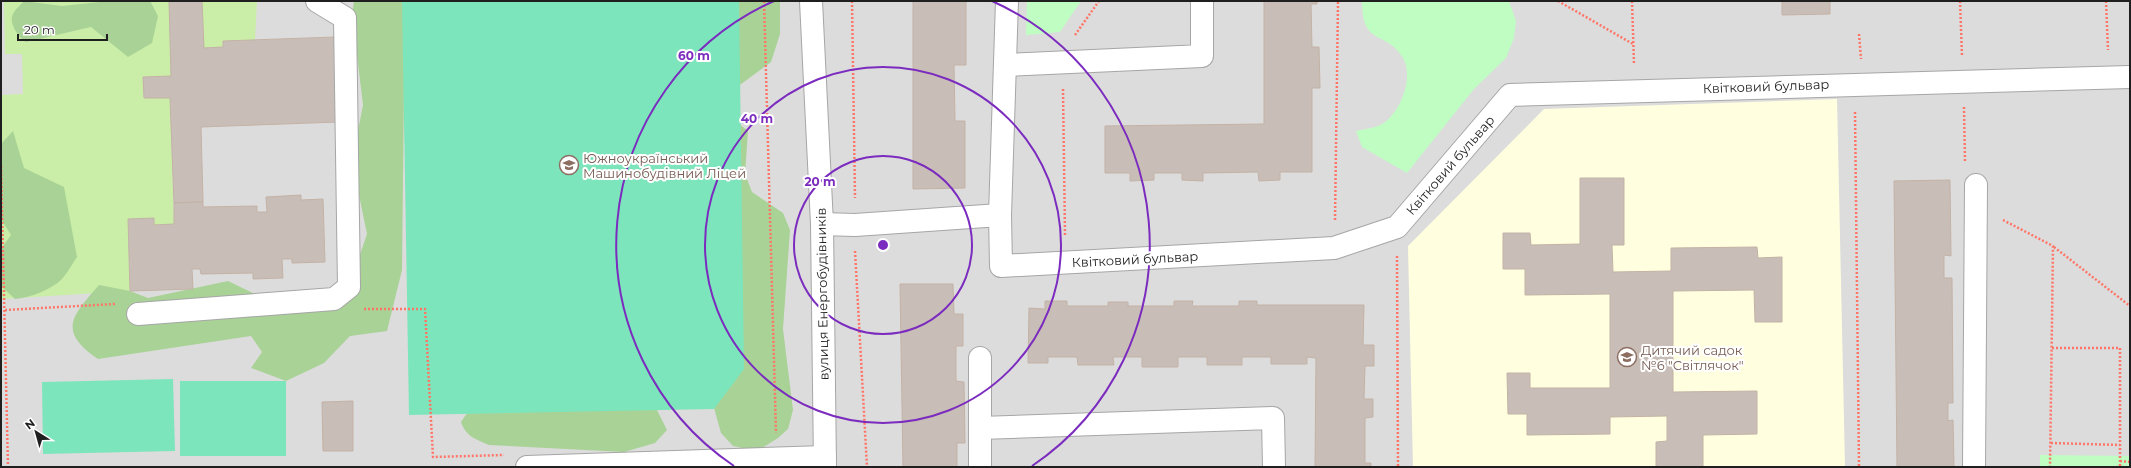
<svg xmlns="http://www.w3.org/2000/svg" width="2131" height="468" viewBox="0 0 2131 468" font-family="Montserrat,sans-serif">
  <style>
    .residential { fill: #dddcdc }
    .education { fill: #ffffdf }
    .grass { fill: #caeea7 }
    .forest { fill: #a9d296 }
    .park { fill: #bffdc3 }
    .pitch { fill: #7de5bc }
    .building { fill: #c9beb7; stroke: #c3b2a6 }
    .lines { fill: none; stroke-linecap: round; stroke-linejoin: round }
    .minor-casing { stroke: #a6a6a6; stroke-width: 24 }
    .path { stroke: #ff7567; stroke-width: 2.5; stroke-dasharray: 2 2; stroke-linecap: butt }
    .minor { stroke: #fff; stroke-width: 22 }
    .ring { fill: none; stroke: #7b2cbf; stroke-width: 2 }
    .labels { text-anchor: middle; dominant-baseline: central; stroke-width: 4; stroke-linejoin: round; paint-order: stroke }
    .street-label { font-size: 13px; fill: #1f1f1f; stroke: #fff }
    .education-label { font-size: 13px; fill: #785e54; stroke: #fff; text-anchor: start }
    .centre { fill: #7b2cbf; stroke: #fff; stroke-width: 2 }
    .ring-label { font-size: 12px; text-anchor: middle; font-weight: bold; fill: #7b2cbf; stroke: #fff; stroke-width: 4; stroke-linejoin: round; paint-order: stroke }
  </style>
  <rect width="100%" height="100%" fill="#f0ece4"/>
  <!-- residential -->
  <rect class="residential" x="1" y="1" width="2129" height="466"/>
  <!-- education -->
  <path class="education" d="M1837 99 1845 467H1413L1408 246 1544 109Z"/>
  <!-- grass -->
  <g class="grass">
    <path d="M4 1H169L171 76 143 77 144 98H170L174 224 154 225V218L128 219 130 291 1 299V95L23 94 22 54H5Z"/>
    <path d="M202 1H257L255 40 223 41V47L204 48Z"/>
  </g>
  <!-- forest -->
  <g class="forest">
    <path d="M24 1 62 6 109 1H150L158 16 152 43 128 57 91 27 26 42C19 38 8 23 13 14 15 9 21 5 24 1Z"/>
    <path d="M354 1H405L402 270 387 331 350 336 324 363 286 381 251 368 262 352 251 336 98 359C57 331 72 316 99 285L130 291 148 298 228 281 261 297 349 287 367 234 352 161 363 105 352 14Z"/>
    <path d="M723 1H780V34L771 62 733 90Z"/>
    <path d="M728 115 748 131 745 174 752 192 783 213 790 230 783 329 793 410 788 429 778 438 762 448 752 450 733 446 721 433 698 350Z"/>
    <path d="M13 131 24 168 64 187 77 257C72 264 67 274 61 280 50 290 29 298 15 299L1 286V249L11 235 1 219V144Z"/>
    <path d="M647 390 667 430 655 443 624 452 489 445C476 439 466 437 461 422L481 392Z"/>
  </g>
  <!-- park -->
  <g class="park">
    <path d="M1027 1H1081L1060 32 1026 35Z"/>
    <path d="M1362 1H1509L1516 21 1514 38 1506 58 1474 89 1407 173 1362 147 1356 131C1366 129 1377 128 1385 122 1401 110 1414 77 1403 58 1386 29 1362 48 1362 1Z"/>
    <path d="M2040 455 2130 456V467H2040Z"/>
  </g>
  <!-- pitch -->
  <g class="pitch">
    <path d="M402 1H739L744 369 714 409 409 415Z"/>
    <path d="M173 379 175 451 43 454 42 382Z"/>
    <rect x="180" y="381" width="106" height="75"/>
  </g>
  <!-- building -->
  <g class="building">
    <path d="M169 1H202L204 48 223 47V41L335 37 338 122 201 127 203 202 174 203 170 98H144L143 77 171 76Z"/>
    <path d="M913 1H966V65H954L955 121H965V188L913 189Z"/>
    <path d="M1264 1H1317V4H1311L1312 47H1319L1320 88H1312V172H1280V180L1259 181 1258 172 1203 173V181L1182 180V173H1154V180L1130 181V173H1105V126L1264 124Z"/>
    <path d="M1782 1H1830V14L1782 15Z"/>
    <path d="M1580 178H1624V245H1612L1613 272 1671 271V248L1757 247 1758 258 1782 257V322H1755L1754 290 1673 291V392L1757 391V434L1703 435V467H1656V442L1667 441V416L1610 417V434L1527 435V414H1508L1507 373H1530V388H1610V294L1525 295V269H1503V233H1530L1531 245 1580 244Z"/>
    <path d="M1950 180 1951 256 1944 255V278H1952L1953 403H1948V421L1953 420 1954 467H1897L1894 181Z"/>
    <path d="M301 195V200L323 199 325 262 292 263V259H282L283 278 253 279V273L201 274 200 269H192L193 289 130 291 128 219 154 218V225L174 224V203L203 202V207L257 206V212H267L266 197Z"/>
    <path d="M900 284H953L954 314H963V346H956V381L964 382 965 443H957V467H903Z"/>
    <path d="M1045 301H1067V306H1108V302H1128V306H1174V301H1193L1192 306H1239V301H1257V305H1364L1363 345H1374V366H1365L1364 399H1373V417L1365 418V463H1371V467H1315L1316 358 1307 357V364H1271V357H1242V365H1207V357H1178V367H1142V357H1113L1114 365H1078L1077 357H1048V363H1028L1029 308 1045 309Z"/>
    <path d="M353 401V451H323L322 402Z"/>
  </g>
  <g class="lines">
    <!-- minor casing -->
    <g class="minor-casing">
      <g id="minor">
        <path d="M811 1 822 224 825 467"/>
        <path d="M1005 65 1202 56V1"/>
        <path d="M1000 215 1007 1"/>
        <path d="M822 224 855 225 1000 215 1001 266 1334 248 1397 227 1510 95 2130 77"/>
        <path d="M138 314 334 299 349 287 345 18 317 1"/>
        <path d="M980 428 1273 418 1274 467"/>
        <path d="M527 467 825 457"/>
        <path d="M980 467V358"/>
        <path d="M1974 467 1976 185"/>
      </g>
    </g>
    <!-- path -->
    <g class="path">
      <path d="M764 1 776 433"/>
      <path d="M852 1 855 198"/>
      <path d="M1558 1 1633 44"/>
      <path d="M1632 1 1634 64"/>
      <path d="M1960 1 1962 56"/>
      <path d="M2106 1 2108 50"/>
      <path d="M1859 34 1861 59"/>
      <path d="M1075 35 1099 1"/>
      <path d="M1063 89 1065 236"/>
      <path d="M1964 107 1965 162"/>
      <path d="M1855 112 1859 467"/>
      <path d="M1 166 8 467"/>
      <path d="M1335 220 1338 1"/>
      <path d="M2003 220 2053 246 2050 467"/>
      <path d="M2054 247 2130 306"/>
      <path d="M855 251 867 467"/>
      <path d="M1397 256 1398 467"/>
      <path d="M364 309H425L433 457 504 455"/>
      <path d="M5 310 115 304"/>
      <path d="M2052 348H2120V467"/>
      <path d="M2051 443 2120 445"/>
      <path d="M2120 461 2130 462"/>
    </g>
    <!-- minor -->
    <use href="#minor" class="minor"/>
  </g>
  <!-- distance rings -->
  <g class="ring">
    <circle cx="883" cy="245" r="89"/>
    <circle cx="883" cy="245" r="178"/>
    <path d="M734 466A267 267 0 0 1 774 1M992 1A267 267 0 0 1 1032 466"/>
  </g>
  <!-- icons -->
  <defs>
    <g id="university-ring" transform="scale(1)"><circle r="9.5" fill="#fff" stroke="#8d6e63" stroke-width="1.5"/><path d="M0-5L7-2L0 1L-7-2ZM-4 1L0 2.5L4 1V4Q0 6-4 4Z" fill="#8d6e63"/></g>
    <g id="school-ring" transform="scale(1)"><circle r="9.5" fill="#fff" stroke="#8d6e63" stroke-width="1.5"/><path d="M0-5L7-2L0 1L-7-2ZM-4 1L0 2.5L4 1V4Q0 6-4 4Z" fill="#8d6e63"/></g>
  </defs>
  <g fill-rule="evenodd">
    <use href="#university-ring" x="569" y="165"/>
    <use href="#school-ring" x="1627" y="357"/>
  </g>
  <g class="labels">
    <!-- street labels -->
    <g class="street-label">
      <text transform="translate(1766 86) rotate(-2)">Квітковий бульвар</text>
      <text transform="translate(1450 165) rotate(-49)">Квітковий бульвар</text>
      <text transform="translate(1135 259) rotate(-3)">Квітковий бульвар</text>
      <text transform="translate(822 294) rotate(-91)">вулиця Енергобудівників</text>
    </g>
    <!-- education labels -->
    <g class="education-label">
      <text x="583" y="158">Южноукраїнський<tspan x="583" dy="15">Машинобудівний Ліцей</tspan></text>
      <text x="1641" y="350">Дитячий садок<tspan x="1641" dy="15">№6 "Світлячок"</tspan></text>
    </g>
  </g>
  <circle cx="883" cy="245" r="6" class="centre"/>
  <g class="ring-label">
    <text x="694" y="60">60 m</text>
    <text x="757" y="123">40 m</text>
    <text x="820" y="186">20 m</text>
  </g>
  <!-- border -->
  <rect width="2131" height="468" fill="none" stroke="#1f1f1f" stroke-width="4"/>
  <!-- north arrow -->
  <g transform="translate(36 432) rotate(323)" stroke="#ffffff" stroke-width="3" paint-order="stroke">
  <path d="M0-3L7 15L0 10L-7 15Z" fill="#1f1f1f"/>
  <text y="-6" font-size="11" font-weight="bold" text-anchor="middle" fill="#1f1f1f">N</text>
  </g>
  <!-- scale -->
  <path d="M18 34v6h89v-6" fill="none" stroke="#1f1f1f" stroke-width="2"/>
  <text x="24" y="34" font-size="12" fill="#1f1f1f" stroke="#ffffff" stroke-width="3" paint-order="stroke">20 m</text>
</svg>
